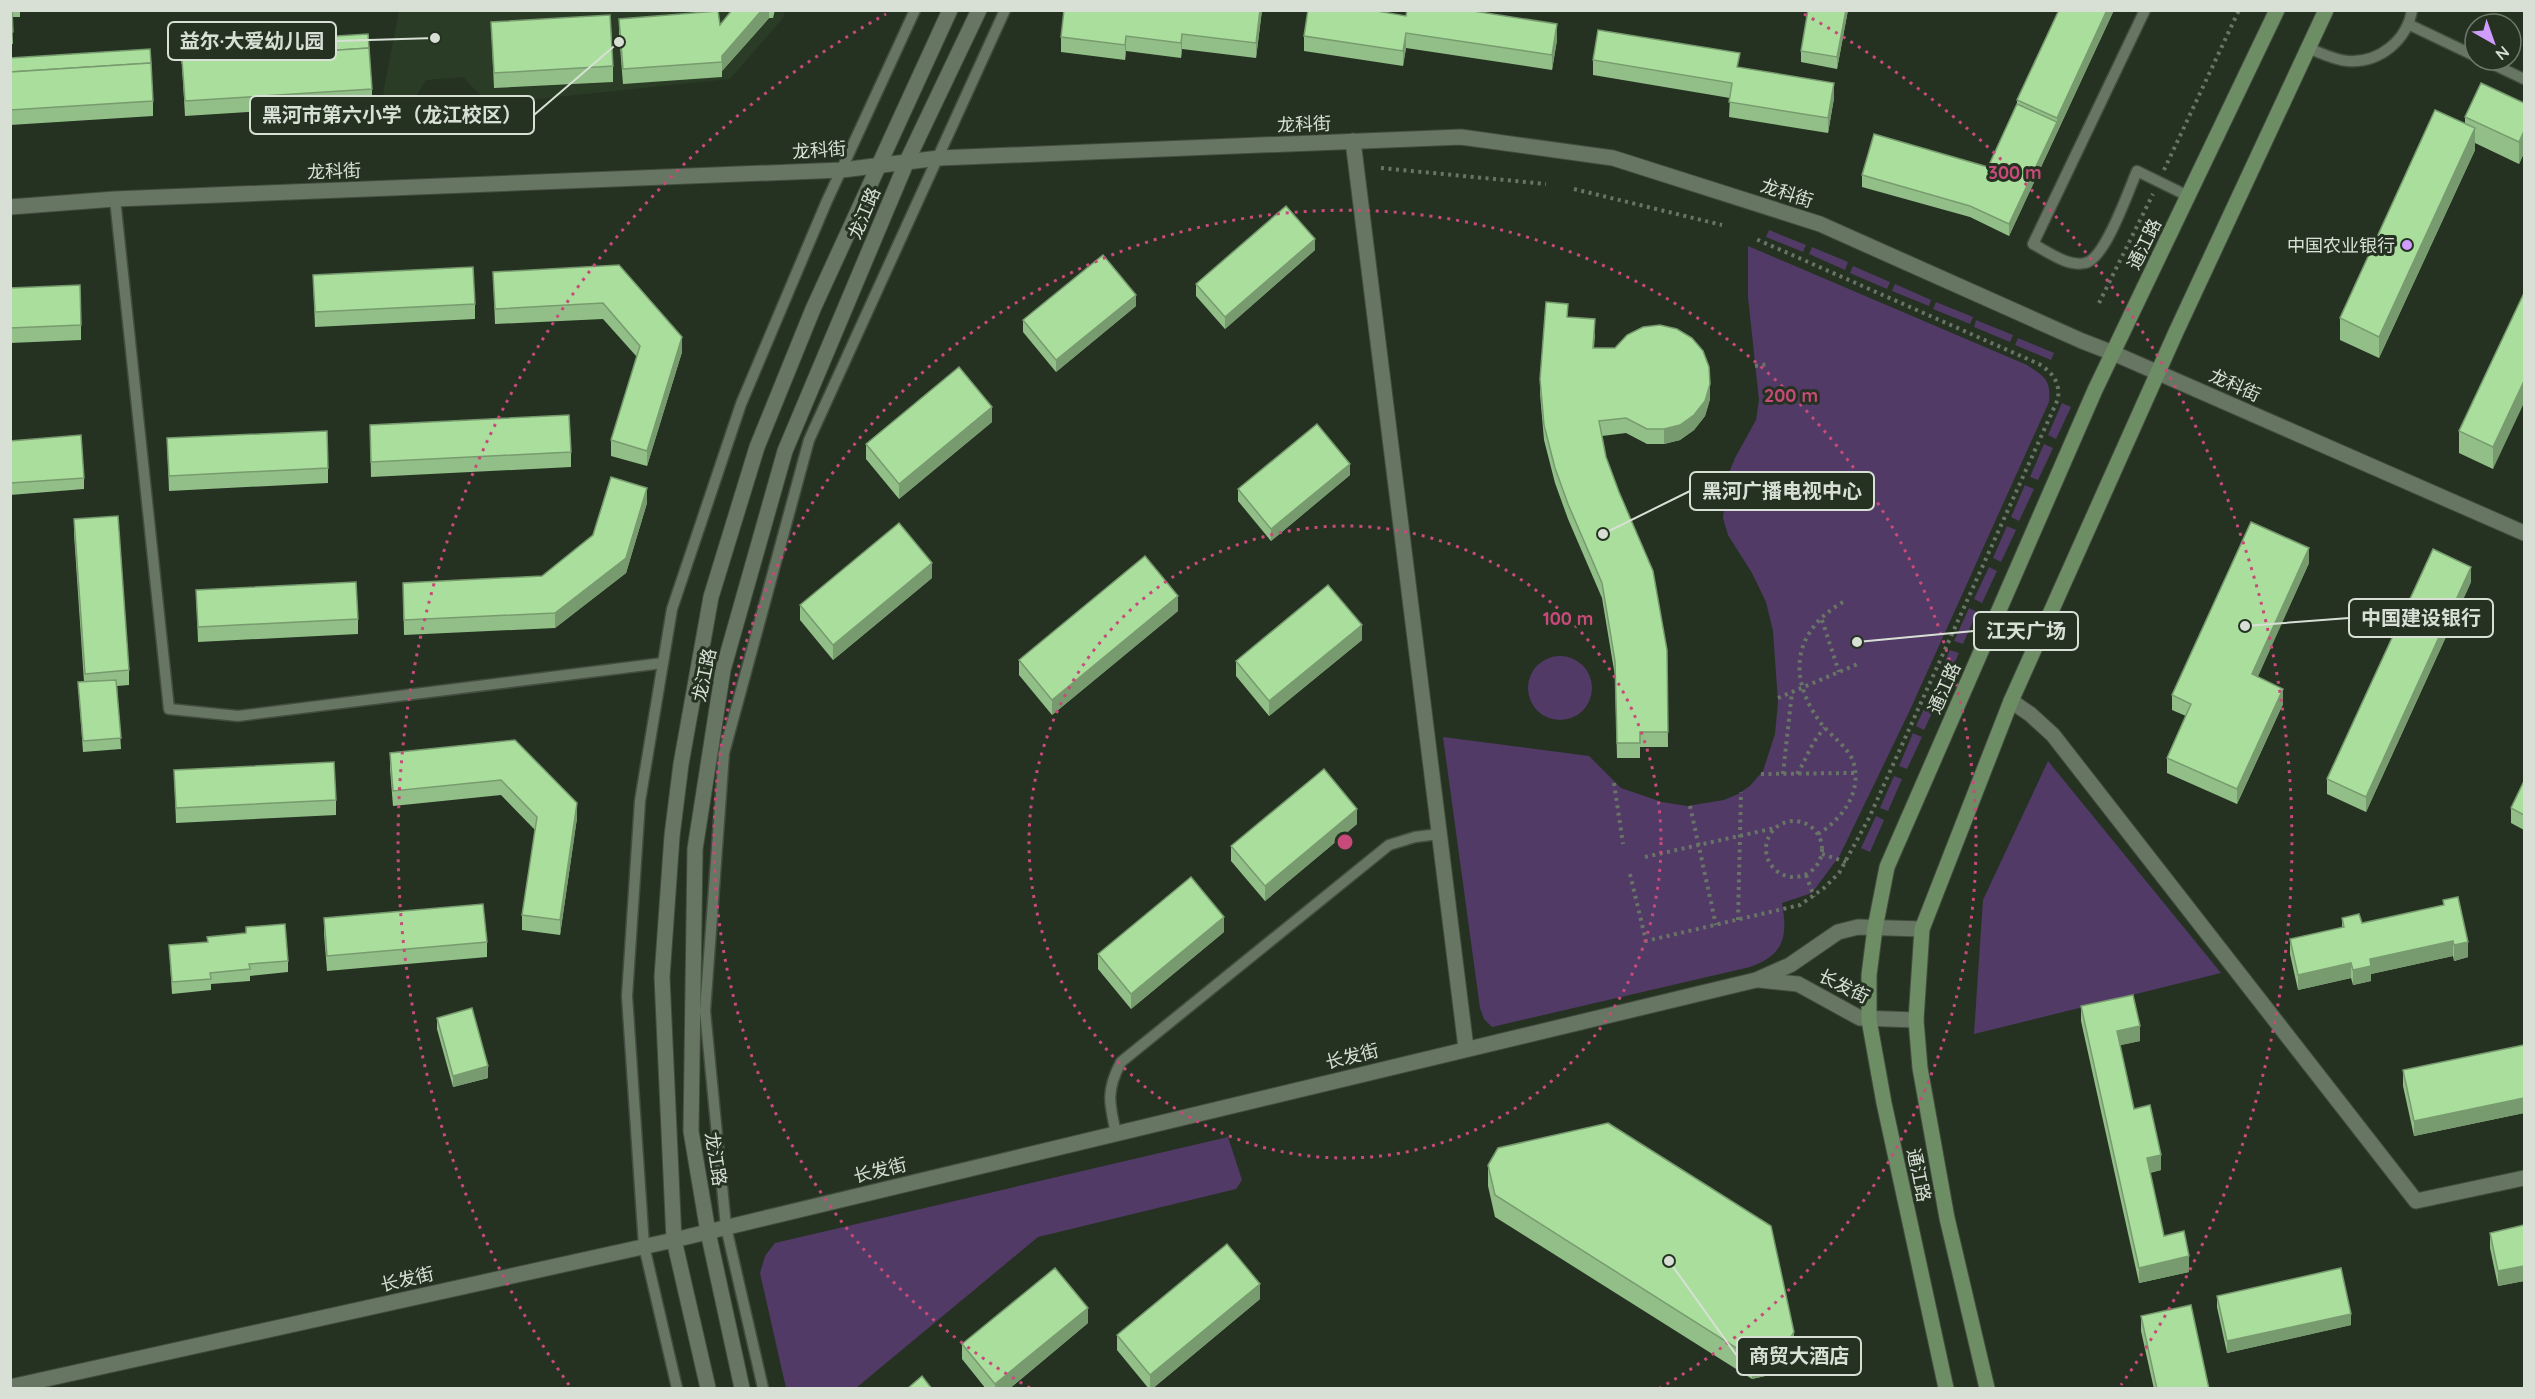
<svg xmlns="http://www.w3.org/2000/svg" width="2535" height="1399" viewBox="0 0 2535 1399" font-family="Quicksand,'Noto Sans SC',sans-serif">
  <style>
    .built { fill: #2a3c26 }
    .green { fill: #513a66 }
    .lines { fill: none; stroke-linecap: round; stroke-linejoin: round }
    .service-casing { stroke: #434d3f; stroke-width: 13 }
    .minor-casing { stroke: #434d3f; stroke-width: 17 }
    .tertiary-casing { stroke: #434d3f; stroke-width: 17 }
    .secondary-casing { stroke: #434d3f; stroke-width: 17 }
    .path { stroke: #687466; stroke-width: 4; stroke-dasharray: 3 4.5; stroke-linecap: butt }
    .service { stroke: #677663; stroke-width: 10 }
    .minor { stroke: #677663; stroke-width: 15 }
    .tertiary { stroke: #677663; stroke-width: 15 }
    .secondary { stroke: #6d8d65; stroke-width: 15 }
    .wall { fill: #92bf87 }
    .shaded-wall { fill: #779b6e }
    .building { fill: #aade9d; stroke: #779b6e; stroke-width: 1.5 }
    .ring { fill: none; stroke: #c84a7a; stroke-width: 3; stroke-dasharray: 3 6 }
    .poi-dot { fill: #d09dfe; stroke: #253222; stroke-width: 2 }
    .labels { text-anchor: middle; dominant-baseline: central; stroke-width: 6; stroke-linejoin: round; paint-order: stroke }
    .street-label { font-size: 18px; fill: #d8e0d6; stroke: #253222 }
    .poi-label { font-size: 18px; fill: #d8e0d6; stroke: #253222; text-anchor: end }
    .centre { fill: #c84a7a; stroke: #253222; stroke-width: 3 }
    .ring-label { font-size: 18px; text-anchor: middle; font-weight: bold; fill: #c84a7a; stroke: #253222; stroke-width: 6; stroke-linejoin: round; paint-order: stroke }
    .leader { fill: none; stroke: #d8e0d6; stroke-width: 2 }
    .callout-dot { fill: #d8e0d6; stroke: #253222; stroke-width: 2 }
    .callout { fill: #253222; stroke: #d8e0d6; stroke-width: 2 }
    .callout-label { font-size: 20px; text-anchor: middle; font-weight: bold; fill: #d8e0d6 }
  </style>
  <rect width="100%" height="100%" fill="#253222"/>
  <!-- built -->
  <path class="built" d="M399 11H785L783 18 730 79 489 104 463 77 426 80 408 109 380 110Z"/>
  <!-- green -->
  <g class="green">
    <path d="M1769 230 1806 245 1803 252 1766 237Z"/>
    <path d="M1748 246 2027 365C2045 377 2051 380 2049 402L1910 710 1840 855 1812 893 1782 903C1788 937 1784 955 1750 967L1492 1027 1484 1019 1480 1008 1443 737 1589 756 1621 788 1662 802 1687 806 1724 800 1738 794 1750 786 1763 771 1775 734 1778 702 1773 631 1766 602 1752 573 1728 535 1723 518 1727 478 1735 458 1756 420 1759 400 1748 297Z"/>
    <path d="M1812 247 1848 262 1845 270 1809 254Z"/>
    <path d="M1853 266 1890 282 1887 289 1850 273Z"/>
    <path d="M1895 284 1931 300 1929 306 1892 291Z"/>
    <path d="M1936 302 1973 317 1970 324 1933 309Z"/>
    <path d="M1976 320 2013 335 2010 342 1974 327Z"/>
    <path d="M2018 338 2054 353 2051 360 2015 345Z"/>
    <path d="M2062 403 2071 407 2056 439 2048 435Z"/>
    <path d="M2044 444 2053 448 2038 480 2030 477Z"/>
    <path d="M2025 485 2034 489 2019 521 2011 517Z"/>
    <path d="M2007 526 2016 530 2001 562 1993 558Z"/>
    <path d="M1989 567 1997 571 1982 603 1974 599Z"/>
    <path d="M1969 608 1977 612 1963 644 1954 641Z"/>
    <path d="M1950 650 1959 653 1944 686 1936 682Z"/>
    <circle cx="1560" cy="688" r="32"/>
    <path d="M1931 694 1939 698 1924 730 1916 726Z"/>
    <path d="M1913 733 1922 737 1907 769 1899 766Z"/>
    <path d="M2048 761 2221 973 1974 1034 1983 900Z"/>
    <path d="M1894 776 1902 779 1888 811 1880 808Z"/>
    <path d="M1876 816 1884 820 1870 852 1861 848Z"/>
    <path d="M1228 1137 1242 1180 1236 1189 1038 1237 856 1388H786L760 1273 765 1256 775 1243Z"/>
  </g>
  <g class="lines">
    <!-- service casing -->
    <g class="service-casing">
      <g id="service">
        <path d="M2145 10 2033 244C2048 252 2068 267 2085 263 2105 260 2129 189 2137 171L2188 196"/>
        <path d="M2410 25 2475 56"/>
        <path d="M2308 48C2321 53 2334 60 2348 61 2380 63 2407 40 2412 10"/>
        <path d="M2484 60 2524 79"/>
        <path d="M115 199 169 709 238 716 663 663"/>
        <path d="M1116 1133C1109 1103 1106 1090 1121 1062L1389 845 1415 837 1439 834"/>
        <path d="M677 1388 644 1246 627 996 640 801 672 609 741 404 826 203 915 10"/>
        <path d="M763 1388 726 1227 705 1011 724 753 809 440 1005 10"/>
      </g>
    </g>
    <!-- minor casing -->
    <g class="minor-casing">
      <g id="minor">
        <path d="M1353 141 1466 1048"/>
        <path d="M10 207 115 199 842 170 939 158 1461 137 1613 158 1820 224 2082 341 2113 353 2524 533"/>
        <path d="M2011 701 2030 714 2053 735 2416 1201 2524 1178"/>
        <path d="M1759 980 1798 984 1860 1018 1916 1020"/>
        <path d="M10 1387 674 1240 1756 980 1790 965 1838 932 1858 927 1922 929"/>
      </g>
    </g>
    <!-- tertiary casing -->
    <g class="tertiary-casing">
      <g id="tertiary">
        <path d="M708 1388 674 1240 662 977 672 836 681 764 711 597 757 447 813 309 950 10"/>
        <path d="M742 1388 708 1232 691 1131 695 849 723 670 785 451 907 161 979 10"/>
      </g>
    </g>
    <!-- secondary casing -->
    <g class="secondary-casing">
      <g id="secondary">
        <path d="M1946 1388 1884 1103 1869 1020V975L1875 928 1887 867 2095 390 2277 10"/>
        <path d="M1987 1388 1947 1218 1920 1068 1916 1020 1922 929 2011 701 2176 332 2326 10"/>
      </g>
    </g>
    <!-- path -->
    <g class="path">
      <path d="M1381 168 1546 184"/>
      <path d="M2164 170 2239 10"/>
      <path d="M1574 189 1722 225"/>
      <path d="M2099 303 2153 194"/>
      <path d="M1755 366 1768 364"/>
      <path d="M1822 620 1839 672"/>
      <path d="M1778 698 1860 663"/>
      <path d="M1761 774 1855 773"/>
      <path d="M1783 774 1792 692"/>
      <path d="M1797 774C1808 757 1810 743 1825 728"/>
      <path d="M1614 783 1623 844"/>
      <path d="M1690 806 1716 925"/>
      <circle cx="1794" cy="849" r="28"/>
      <path d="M1818 834C1842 819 1863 792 1853 761 1849 749 1832 736 1823 726 1788 681 1790 633 1843 602"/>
      <path d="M1822 854 1846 862"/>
      <path d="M1645 857 1775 828"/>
      <path d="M1630 874 1646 941 1800 905 1824 888 1839 873 1869 818 2058 399C2060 382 2053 373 2039 364L1756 239"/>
      <path d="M1806 875 1814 897"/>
      <path d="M1738 920 1741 792"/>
    </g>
    <!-- service -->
    <use href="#service" class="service"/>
    <!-- minor -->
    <use href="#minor" class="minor"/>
    <!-- tertiary -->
    <use href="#tertiary" class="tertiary"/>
    <!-- secondary -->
    <use href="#secondary" class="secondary"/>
  </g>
  <!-- wall -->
  <g class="wall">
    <path d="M10 10H20V17H12L13 44H10Z"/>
    <path d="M732 10H775L773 18H769L722 71V77L623 84 619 34V19L720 25Z"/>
    <path d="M1262 10 1256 58 1182 49 1181 58 1126 51 1125 60 1061 52V37Z"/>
    <path d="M1308 10 1557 40 1552 70 1406 48 1403 66 1304 51V36Z"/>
    <path d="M1848 10 1837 69 1801 62V51Z"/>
    <path d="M2059 10H2114L2009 236 1970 217 1862 187V175L1988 167 2017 104V100Z"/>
    <path d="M491 22 613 66V82L494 88Z"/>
    <path d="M181 46 372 89V104L185 116Z"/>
    <path d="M10 58 153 101V116L10 125Z"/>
    <path d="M1593 60 1740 68 1834 98 1828 133 1729 117 1730 98 1593 75Z"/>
    <path d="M2524 103V153L2519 164 2475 143V150L2379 358 2340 340V318L2465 124V117Z"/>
    <path d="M1315 250 1225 329 1196 296V284Z"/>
    <path d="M619 265 682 352 647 466 611 456V440L637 357 603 319 495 324 493 272Z"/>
    <path d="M313 275 475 304V319L315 327Z"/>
    <path d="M10 288 81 325V340L10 343Z"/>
    <path d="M2524 293 2493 469 2459 453V431Z"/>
    <path d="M1136 306 1056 372 1023 332V320Z"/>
    <path d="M1568 317 1595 334 1594 348 1710 399 1705 416 1694 430 1680 440 1664 444H1647L1626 433 1602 436 1606 457 1667 650 1668 747H1640V758H1617L1615 676 1602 598 1568 519 1555 483 1544 440 1540 394V379Z"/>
    <path d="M992 422 899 499 866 459V444Z"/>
    <path d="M370 425 571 452V467L371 477Z"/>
    <path d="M167 438 328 468V483L169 491Z"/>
    <path d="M10 441 84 478V489L10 495Z"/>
    <path d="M1350 475 1271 541 1238 501V489Z"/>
    <path d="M647 503 626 573 555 628 404 635 403 583 542 576Z"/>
    <path d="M74 519 129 670V685L117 686 121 749 83 752 78 682H84L74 534Z"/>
    <path d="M2309 563 2257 677 2283 704 2237 804 2167 773V758L2186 716 2172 710V695Z"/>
    <path d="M932 578 833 660 800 620V605Z"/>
    <path d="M2471 582 2366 812 2327 794V779Z"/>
    <path d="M196 590 358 619V634L198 642Z"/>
    <path d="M1178 611 1052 715 1019 675V660Z"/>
    <path d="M1362 640 1269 716 1236 676V661Z"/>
    <path d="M515 740 577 818 560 935 522 930V915L535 830 501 795 393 806 390 769V753Z"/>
    <path d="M174 770 336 800V815L176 823Z"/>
    <path d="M2524 781V830L2511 823V808Z"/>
    <path d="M1357 824 1265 901 1231 861V846Z"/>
    <path d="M2443 900 2468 957 2454 961 2453 956 2371 974V981L2353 985 2351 978 2298 990 2290 954V939L2342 928V918L2362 923 2443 905Z"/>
    <path d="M324 918 487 942V957L327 971 324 934Z"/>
    <path d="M1224 932 1131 1009 1098 969V954Z"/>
    <path d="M169 945 288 961V972L250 976V981L211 984V990L172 994Z"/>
    <path d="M2081 1006 2140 1041 2120 1045 2134 1109 2161 1170 2150 1173 2164 1236 2189 1272 2139 1283 2081 1021Z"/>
    <path d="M437 1018 488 1078 453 1087 437 1029Z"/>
    <path d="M2524 1045V1113L2414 1136 2403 1086V1070Z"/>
    <path d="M1488 1165 1794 1354 1782 1372 1752 1379 1495 1217 1488 1186Z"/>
    <path d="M2524 1225V1281L2498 1286 2490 1248V1233Z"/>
    <path d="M2217 1296 2351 1325 2227 1353 2217 1307Z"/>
    <path d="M1260 1299 1152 1389H1149L1117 1350V1335Z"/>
    <path d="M2141 1316 2209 1389H2154L2141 1331Z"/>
    <path d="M1088 1323 1009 1389H986L962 1359V1344Z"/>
  </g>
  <!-- shaded-wall -->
  <g class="shaded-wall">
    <path d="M762 10H769V18L722 71V56Z"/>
    <path d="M1260 10H1262L1256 58V43Z"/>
    <path d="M1846 10H1848L1837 69V57Z"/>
    <path d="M2107 10H2114L2009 236V224L2057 122V118Z"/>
    <path d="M1557 24V40L1552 70V55Z"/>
    <path d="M1406 33V48L1403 66V51Z"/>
    <path d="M1182 34V49L1181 58V43Z"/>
    <path d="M1126 36V51L1125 60V45Z"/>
    <path d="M1834 83V98L1828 133V118Z"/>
    <path d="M2475 128V150L2379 358V337Z"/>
    <path d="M2524 131V153L2519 164V142Z"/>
    <path d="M1315 239V250L1225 329V317Z"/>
    <path d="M1136 295V306L1056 372V360Z"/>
    <path d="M682 337V352L647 466V451Z"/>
    <path d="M2524 381V403L2493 469V447Z"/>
    <path d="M1710 384V399L1705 416 1694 430 1680 440 1664 444V429Z"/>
    <path d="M992 407V422L899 499V484Z"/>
    <path d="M1350 464V475L1271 541V529Z"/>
    <path d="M647 488V503L626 573 555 628V613Z"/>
    <path d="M2309 548V563L2252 690V674Z"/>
    <path d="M932 563V578L833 660V645Z"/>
    <path d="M2471 567V582L2366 812V797Z"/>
    <path d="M1178 596V611L1052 715V700Z"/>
    <path d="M1362 625V640L1269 716V701Z"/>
    <path d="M2283 689V704L2237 804V789Z"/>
    <path d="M577 803V818L560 935V920Z"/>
    <path d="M1357 809V824L1265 901V886Z"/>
    <path d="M1224 917V932L1131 1009V994Z"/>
    <path d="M2453 941V956L2371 974V981L2353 985V970L2370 959Z"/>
    <path d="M2468 942V957L2454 961V945Z"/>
    <path d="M2351 963V978L2298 990V975Z"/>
    <path d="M2140 1026V1041L2117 1046V1031Z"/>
    <path d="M488 1066V1078L453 1087V1076Z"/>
    <path d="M2524 1098V1113L2414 1136V1121Z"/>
    <path d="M2161 1155V1170L2147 1173V1158Z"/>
    <path d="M2189 1256V1272L2139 1283V1268Z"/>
    <path d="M2524 1266V1281L2498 1286V1271Z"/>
    <path d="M1260 1284V1299L1152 1389H1150V1375Z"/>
    <path d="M1088 1308V1323L1009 1389H995V1384Z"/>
    <path d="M2351 1314V1325L2227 1353V1341Z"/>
    <path d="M1794 1332V1354L1782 1372 1752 1379V1358Z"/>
  </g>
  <!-- building -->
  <g class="building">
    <path d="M10 10H12L13 32 10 33Z"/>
    <path d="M732 10H762L722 56V62L623 69 619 19 718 11 720 25Z"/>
    <path d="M1064 10H1260L1256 43 1182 34 1181 43 1126 36 1125 45 1061 37Z"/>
    <path d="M1308 10H1371L1406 16 1407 10H1467L1557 24 1552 55 1406 33 1403 51 1304 36Z"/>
    <path d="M1808 10H1846L1837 57 1801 51Z"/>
    <path d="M2059 10H2107L2057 118 2017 100Z"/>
    <path d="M610 15 613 66 494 73 491 22Z"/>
    <path d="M1598 30 1740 53 1737 67 1834 83 1828 118 1729 102 1732 83 1593 60Z"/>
    <path d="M368 34 369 48 182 60V64L181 46Z"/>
    <path d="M369 48 372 89 185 101 182 60Z"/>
    <path d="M150 49 151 63 10 72V58Z"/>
    <path d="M151 63 153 101 10 110V72Z"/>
    <path d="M2481 83 2524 103V131L2519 142 2465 117Z"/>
    <path d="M2017 104 2057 122 2009 224 1970 206 1862 175 1874 134 1988 167Z"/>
    <path d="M2435 110 2475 128 2379 337 2340 318Z"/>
    <path d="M1286 206 1315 239 1225 317 1196 284Z"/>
    <path d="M1103 255 1136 295 1056 360 1023 320Z"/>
    <path d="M619 265 682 337 647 451 611 440 640 346 603 303 495 309 493 272Z"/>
    <path d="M473 267 475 304 315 312 313 275Z"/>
    <path d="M80 285 81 325 10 328V288Z"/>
    <path d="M2524 293V381L2493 447 2459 431Z"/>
    <path d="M1546 302 1568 304 1567 317 1595 319 1593 348H1615L1627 335 1643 327 1660 325 1677 329 1692 338 1703 351 1709 367 1710 384 1705 401 1694 415 1680 425 1664 429H1647L1626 418 1599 421 1606 457 1619 492 1653 571 1667 650 1668 732H1640V743H1617L1615 661 1602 583 1568 504 1555 468 1544 425 1540 379Z"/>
    <path d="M959 367 992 407 899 484 866 444Z"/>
    <path d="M569 415 571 452 371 462 370 425Z"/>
    <path d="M1317 424 1350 464 1271 529 1238 489Z"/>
    <path d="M327 431 328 468 169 476 167 438Z"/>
    <path d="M81 435 84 478 10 483V441Z"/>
    <path d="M611 477 647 488 626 558 555 613 404 620 403 583 542 576 593 535Z"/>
    <path d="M118 516 129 670 85 674 74 519Z"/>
    <path d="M2251 522 2309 548 2252 674 2283 689 2237 789 2167 758 2191 704 2172 695Z"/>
    <path d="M899 523 932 563 833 645 800 605Z"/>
    <path d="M2433 549 2471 567 2366 797 2327 779Z"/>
    <path d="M1145 556 1178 596 1052 700 1019 660Z"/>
    <path d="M356 582 358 619 198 627 196 590Z"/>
    <path d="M1328 585 1362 625 1269 701 1236 661Z"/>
    <path d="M116 680 121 738 83 741 78 682Z"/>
    <path d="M515 740 577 803 560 920 522 915 537 817 501 780 393 791 390 753Z"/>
    <path d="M334 762 336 800 176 808 174 770Z"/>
    <path d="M1324 769 1357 809 1265 886 1231 846Z"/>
    <path d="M2524 781V815L2511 808Z"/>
    <path d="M1191 877 1224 917 1131 994 1098 954Z"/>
    <path d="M2458 897 2468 942 2454 945 2453 941 2370 959 2371 966 2353 970 2351 963 2298 975 2290 939 2344 927 2342 918 2359 914 2362 923 2444 905 2443 900Z"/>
    <path d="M483 904 487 942 327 956 324 918Z"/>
    <path d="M285 924 288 961 249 964 250 969 210 973 211 979 172 982 169 945 208 942 207 937 246 933V927Z"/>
    <path d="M2133 995 2140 1026 2117 1031 2134 1109 2150 1105 2161 1155 2147 1158 2164 1236 2184 1231 2189 1256 2139 1268 2081 1006Z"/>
    <path d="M472 1008 488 1066 453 1076 437 1018Z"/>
    <path d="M2524 1045V1098L2414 1121 2403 1070Z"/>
    <path d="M1608 1123 1771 1226 1794 1332 1782 1350 1752 1358 1495 1195 1488 1165 1498 1148Z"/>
    <path d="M2524 1225V1266L2498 1271 2490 1233Z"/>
    <path d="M1227 1244 1260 1284 1150 1375 1117 1335Z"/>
    <path d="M1055 1268 1088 1308 995 1384 962 1344Z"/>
    <path d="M2341 1268 2351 1314 2227 1341 2217 1296Z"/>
    <path d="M2191 1305 2209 1389H2157L2141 1316Z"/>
    <path d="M922 1376 932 1389H907Z"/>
  </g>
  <!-- distance rings -->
  <g class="ring">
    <circle cx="1345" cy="842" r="316"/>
    <path d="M1030 1388A631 631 0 1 1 1660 1388"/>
    <path d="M569 1385A947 947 0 0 1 886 14M1804 14A947 947 0 0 1 2121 1385"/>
  </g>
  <!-- markers -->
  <circle class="poi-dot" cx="2407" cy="245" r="6"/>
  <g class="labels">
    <!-- street labels -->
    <g class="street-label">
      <text transform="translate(1304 124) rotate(-2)">龙科街</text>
      <text transform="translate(819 150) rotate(-4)">龙科街</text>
      <text transform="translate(334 171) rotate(-2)">龙科街</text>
      <text transform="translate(1787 193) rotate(18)">龙科街</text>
      <text transform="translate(864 213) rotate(-67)">龙江路</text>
      <text transform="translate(2144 244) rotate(-64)">通江路</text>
      <text transform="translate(2235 385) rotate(24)">龙科街</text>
      <text transform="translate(704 675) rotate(-78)">龙江路</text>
      <text transform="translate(1944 688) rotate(-66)">通江路</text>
      <text transform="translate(1844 986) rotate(26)">长发街</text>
      <text transform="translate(1352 1056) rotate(-14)">长发街</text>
      <text transform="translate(716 1159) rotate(81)">龙江路</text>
      <text transform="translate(880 1170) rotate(-14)">长发街</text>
      <text transform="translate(1919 1175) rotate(78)">通江路</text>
      <text transform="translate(407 1279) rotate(-13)">长发街</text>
    </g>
    <!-- poi labels -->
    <g class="poi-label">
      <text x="2395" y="245">中国农业银行</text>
    </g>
  </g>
  <circle cx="1345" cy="842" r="9" class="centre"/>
  <g class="ring-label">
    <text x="2015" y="179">300 m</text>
    <text x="1791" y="402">200 m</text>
    <text x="1568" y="625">100 m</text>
  </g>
  <!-- callouts -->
  <path class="leader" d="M435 38L336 41M619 42L534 115M1603 534L1690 491M2245 626L2349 618M1857 642L1974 631M1669 1261L1737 1356"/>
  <g class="callout-dot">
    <circle cx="435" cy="38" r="6"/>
    <circle cx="619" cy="42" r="6"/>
    <circle cx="1603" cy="534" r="6"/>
    <circle cx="2245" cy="626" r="6"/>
    <circle cx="1857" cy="642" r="6"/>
    <circle cx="1669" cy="1261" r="6"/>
  </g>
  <g class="callout">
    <rect x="168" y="22" width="168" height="38" rx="6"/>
    <rect x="250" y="96" width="284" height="38" rx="6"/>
    <rect x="1690" y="472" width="184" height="38" rx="6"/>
    <rect x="2349" y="599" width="144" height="38" rx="6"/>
    <rect x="1974" y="612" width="104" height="38" rx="6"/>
    <rect x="1737" y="1337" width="124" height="38" rx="6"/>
  </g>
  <g class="callout-label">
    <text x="252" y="48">益尔·大爱幼儿园</text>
    <text x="392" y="122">黑河市第六小学（龙江校区）</text>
    <text x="1782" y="498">黑河广播电视中心</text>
    <text x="2421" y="625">中国建设银行</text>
    <text x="2026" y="638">江天广场</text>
    <text x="1799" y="1363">商贸大酒店</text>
  </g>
  <!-- border -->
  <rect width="2535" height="1399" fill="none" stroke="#d8e0d6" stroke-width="24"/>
  <!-- north arrow -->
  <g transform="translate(2493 42) rotate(140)"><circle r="28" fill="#253222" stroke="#6d786a" stroke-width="1.5"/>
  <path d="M0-4.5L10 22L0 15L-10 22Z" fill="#d09dfe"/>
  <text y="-9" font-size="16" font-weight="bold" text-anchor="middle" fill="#d8e0d6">N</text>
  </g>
</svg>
